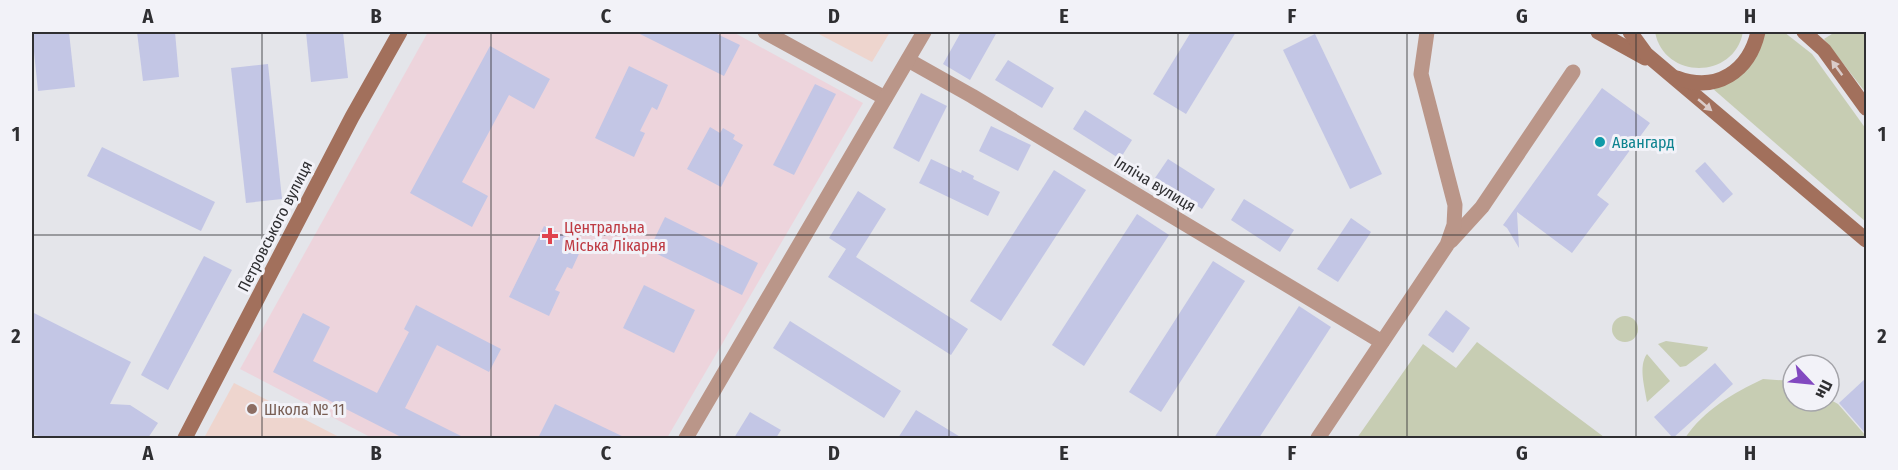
<svg xmlns="http://www.w3.org/2000/svg" width="1898" height="470" viewBox="0 0 1898 470" font-family="'Fira Sans Condensed',sans-serif">
  <style>
    .education { fill: #eed5ce }
    .medical { fill: #edd4dc }
    .green { fill: #c7cdb3 }
    .building { fill: #c3c6e5 }
    .lines { fill: none; stroke-linecap: round; stroke-linejoin: round }
    .street { stroke: #ba9689; stroke-width: 15 }
    .secondary { stroke: #a2705c; stroke-width: 15 }
    .oneway { fill: #dacbc9 }
    .grid { fill: none; stroke: #2f2f32; stroke-width: 1.5; stroke-opacity: 0.55 }
    .culture-dot { fill: #0f9aa8; stroke: #f2f2f8; stroke-width: 2 }
    .health-dot { fill: #e0444e; stroke: #f2f2f8; stroke-width: 2 }
    .education-dot { fill: #8d6e63; stroke: #f2f2f8; stroke-width: 2 }
    .labels { text-anchor: middle; dominant-baseline: central; stroke-width: 6; stroke-linejoin: round; paint-order: stroke }
    .culture-label { font-size: 16px; fill: #0d838f; stroke: #f2f2f8; text-anchor: start }
    .street-label { font-size: 16px; fill: #2f2f32; stroke: #f2f2f8 }
    .health-label { font-size: 16px; fill: #be3a42; stroke: #f2f2f8; text-anchor: start }
    .education-label { font-size: 16px; fill: #785e54; stroke: #f2f2f8; text-anchor: start }
    .neatline { fill: none; stroke: #2f2f32; stroke-width: 2 }
    .grid-label { font-size: 20px; text-anchor: middle; font-weight: bold; fill: #2f2f32 }
  </style>
  <rect width="100%" height="100%" fill="#e4e5ea"/>
  <!-- education -->
  <g class="education">
    <path d="M815 32H890L872 62Z"/>
    <path d="M234 383 341 438H204Z"/>
  </g>
  <!-- medical -->
  <path class="medical" d="M428 32H733L863 103 667 438H372L240 369Z"/>
  <!-- green -->
  <g class="green">
    <path d="M1655 32H1743C1734 80 1664 80 1655 32Z"/>
    <path d="M1765 32H1784L1812 54 1866 129V222L1712 88Z"/>
    <path d="M1835 32H1866V93L1824 39Z"/>
    <circle cx="1625" cy="329" r="13"/>
    <path d="M1666 341 1708 347 1707 350 1686 366 1680 367 1658 344Z"/>
    <path d="M1477 342 1604 437V438H1357L1423 344 1456 368Z"/>
    <path d="M1647 354 1670 381 1647 402C1645 388 1638 366 1647 354Z"/>
    <path d="M1763 379 1793 381V401H1829V399L1838 404 1866 436V438H1685C1704 410 1733 393 1763 379Z"/>
  </g>
  <!-- building -->
  <g class="building">
    <path d="M32 32H69L75 87 38 91Z"/>
    <path d="M137 32H175L179 77 143 81Z"/>
    <path d="M306 32H343L348 78 311 82Z"/>
    <path d="M636 32H713L740 45 724 76Z"/>
    <path d="M961 32H997L970 80 943 64Z"/>
    <path d="M1191 32H1236L1186 114 1153 94Z"/>
    <path d="M1315 34 1382 174 1350 189 1283 50Z"/>
    <path d="M490 46 550 79 534 109 509 95 462 182 488 196 472 227 410 193Z"/>
    <path d="M1008 60 1054 88 1042 108 995 80Z"/>
    <path d="M268 64 282 199 246 203 231 68Z"/>
    <path d="M629 66 668 85 657 110 652 107 640 131 645 133 634 157 595 138Z"/>
    <path d="M815 84 836 94 794 175 773 165Z"/>
    <path d="M1602 88 1650 123 1597 195 1609 204 1572 253 1517 212 1519 248 1507 228 1503 225Z"/>
    <path d="M921 93 947 106 919 162 893 148Z"/>
    <path d="M1085 110 1132 140 1120 159 1073 129Z"/>
    <path d="M991 126 1031 145 1018 171 979 151Z"/>
    <path d="M710 127 720 133 723 128 735 135 733 139 743 145 721 187 687 169Z"/>
    <path d="M102 147 215 202 201 231 87 176Z"/>
    <path d="M931 159 961 173 962 170 974 176 973 179 1000 192 988 216 919 183Z"/>
    <path d="M1168 159 1215 189 1202 209 1155 178Z"/>
    <path d="M1705 162 1733 194 1723 203 1695 171Z"/>
    <path d="M1054 170 1086 190 1001 321 970 301Z"/>
    <path d="M858 191 886 209 856 257 968 329 951 355 828 277 846 249 829 238Z"/>
    <path d="M1244 199 1294 230 1280 252 1231 220Z"/>
    <path d="M1137 214 1169 235 1084 366 1052 345Z"/>
    <path d="M665 217 758 263 742 295 649 250Z"/>
    <path d="M1351 218 1371 232 1338 282 1317 269Z"/>
    <path d="M544 226 583 245 572 269 567 267 555 290 560 292 549 316 509 297Z"/>
    <path d="M204 256 232 270 168 390 141 375Z"/>
    <path d="M1213 261 1245 281 1161 412 1129 392Z"/>
    <path d="M644 285 695 310 674 353 623 328Z"/>
    <path d="M416 305 501 349 489 372 437 345 405 408 465 438H403L273 372 303 313 330 327 313 361 377 393 409 332 404 329Z"/>
    <path d="M1299 306 1331 327 1259 438H1214Z"/>
    <path d="M1446 310 1470 328 1453 353 1428 335Z"/>
    <path d="M32 312 131 362 110 404 130 405 158 423 148 438H46L32 434Z"/>
    <path d="M790 321 901 391 884 418 773 348Z"/>
    <path d="M1715 363 1733 384 1673 438 1654 417Z"/>
    <path d="M1866 378V434L1839 403Z"/>
    <path d="M555 404 626 438H538Z"/>
    <path d="M916 410 962 438H898Z"/>
    <path d="M750 412 781 430 776 438H734Z"/>
  </g>
  <g class="lines">
    <!-- street -->
    <g class="street">
      <path d="M765 32 885 98"/>
      <path d="M908 60 972 96 1382 342"/>
      <path d="M1451 241 1482 207 1573 72"/>
      <path d="M686 438 924 32"/>
      <path d="M1318 438 1447 245 1454 225 1455 205 1421 74 1427 32"/>
    </g>
    <!-- secondary -->
    <g class="secondary">
      <path d="M1598 32 1645 58"/>
      <path d="M1630 32 1646 54 1866 240"/>
      <path d="M1804 32 1824 50 1866 108"/>
      <path d="M1677 78C1717 93 1749 71 1758 32"/>
      <path d="M185 438 352 117 400 32"/>
    </g>
  </g>
  <!-- one-way arrows -->
  <defs><path id="oneway-solid" d="M-6-.8H1V-3.2L6.5 0L1 3.2V.8H-6Z" transform="scale(1.5)"/></defs>
  <g class="oneway">
    <use href="#oneway-solid" transform="translate(1837 68) rotate(-126)"/>
    <use href="#oneway-solid" transform="translate(1705 105) rotate(40)"/>
  </g>
  <!-- grid -->
  <path class="grid" d="M262 32V438M491 32V438M720 32V438M949 32V438M1178 32V438M1407 32V438M1636 32V438M32 235H1866"/>
  <!-- markers -->
  <circle class="culture-dot" cx="1600" cy="142" r="6"/>
  <path class="health-dot" d="M547 227h6v6h6v6h-6v6h-6v-6h-6v-6h6z"/>
  <circle class="education-dot" cx="252" cy="409" r="6"/>
  <g class="labels">
    <!-- culture labels -->
    <g class="culture-label">
      <text x="1612" y="142">Авангард</text>
    </g>
    <!-- street labels -->
    <g class="street-label">
      <text transform="translate(1155 184) rotate(31)">Ілліча вулиця</text>
      <text transform="translate(275 226) rotate(-63)">Петровського вулиця</text>
    </g>
    <!-- health labels -->
    <g class="health-label">
      <text x="564" y="227">Центральна<tspan x="564" dy="18">Міська Лікарня</tspan></text>
    </g>
    <!-- education labels -->
    <g class="education-label">
      <text x="264" y="409">Школа № 11</text>
    </g>
  </g>
  <!-- border -->
  <rect width="1898" height="470" fill="none" stroke="#f2f2f8" stroke-width="66"/>
  <!-- north arrow -->
  <g transform="translate(1811 383) rotate(116)"><circle r="28" fill="#f2f2f8" stroke="#a4a4a9" stroke-width="1.5"/>
  <path d="M0-4.5L10 22L0 15L-10 22Z" fill="#8249c0"/>
  <text y="-9" font-size="16" font-weight="bold" text-anchor="middle" fill="#2f2f32">Пн</text>
  </g>
  <rect x="33" y="33" width="1832" height="404" class="neatline"/>
  <g class="grid-label">
    <text x="148" y="23">A</text>
    <text x="376" y="23">B</text>
    <text x="606" y="23">C</text>
    <text x="834" y="23">D</text>
    <text x="1064" y="23">E</text>
    <text x="1292" y="23">F</text>
    <text x="1522" y="23">G</text>
    <text x="1750" y="23">H</text>
    <text x="16" y="141">1</text>
    <text x="1882" y="141">1</text>
    <text x="16" y="343">2</text>
    <text x="1882" y="343">2</text>
    <text x="148" y="460">A</text>
    <text x="376" y="460">B</text>
    <text x="606" y="460">C</text>
    <text x="834" y="460">D</text>
    <text x="1064" y="460">E</text>
    <text x="1292" y="460">F</text>
    <text x="1522" y="460">G</text>
    <text x="1750" y="460">H</text>
  </g>
</svg>
